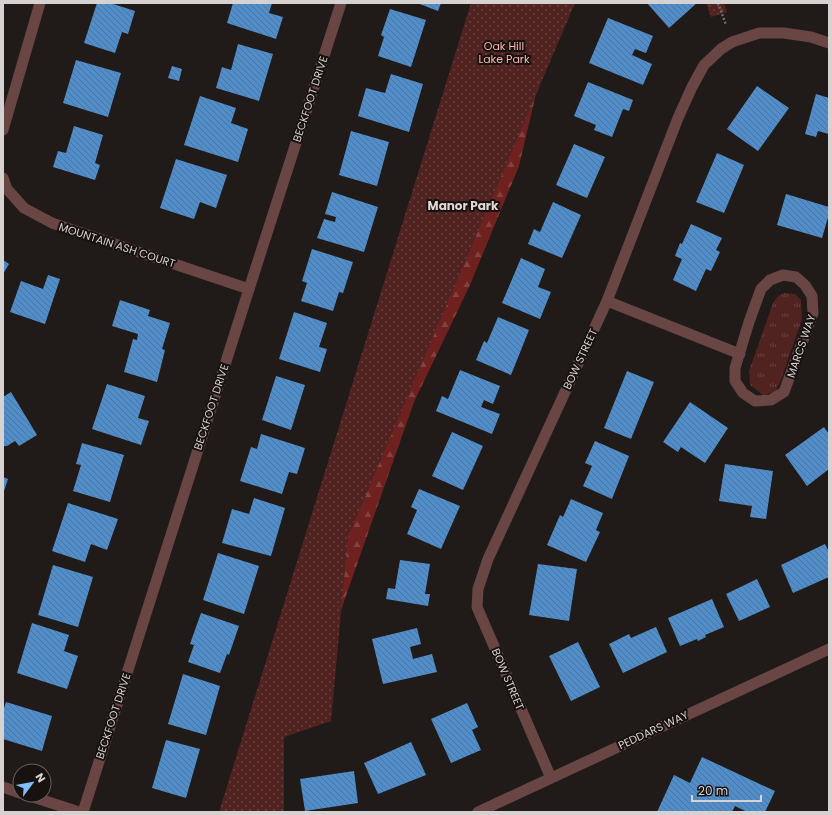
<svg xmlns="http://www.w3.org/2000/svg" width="832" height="815" viewBox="0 0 832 815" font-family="Poppins,sans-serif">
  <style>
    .grass { fill: url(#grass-tufts) }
    .forest { fill: url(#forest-firs) }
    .park { fill: url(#park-dots) }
    .building { fill: url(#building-back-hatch) }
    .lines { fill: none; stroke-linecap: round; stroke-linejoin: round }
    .path { stroke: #706b6a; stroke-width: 2.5; stroke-dasharray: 2 2; stroke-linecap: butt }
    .minor { stroke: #694643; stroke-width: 11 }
    .labels { text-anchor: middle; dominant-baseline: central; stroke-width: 4; stroke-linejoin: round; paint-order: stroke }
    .park-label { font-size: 11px; fill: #fcb5ae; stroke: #171110 }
    .street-label { font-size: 11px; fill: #d6d2d1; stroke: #171110 }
    .neighbourhood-label { font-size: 12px; font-weight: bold; fill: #e1d7d6; stroke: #171110 }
  </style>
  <defs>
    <pattern id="grass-tufts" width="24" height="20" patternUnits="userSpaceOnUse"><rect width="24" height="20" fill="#502320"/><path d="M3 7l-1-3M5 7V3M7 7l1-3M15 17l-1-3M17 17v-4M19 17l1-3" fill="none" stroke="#68423f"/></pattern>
    <pattern id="forest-firs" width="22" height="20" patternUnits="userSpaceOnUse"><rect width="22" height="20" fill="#6e211f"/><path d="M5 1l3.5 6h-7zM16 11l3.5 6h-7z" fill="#82403e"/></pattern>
    <pattern id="park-dots" width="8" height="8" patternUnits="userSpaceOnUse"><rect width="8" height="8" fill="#502320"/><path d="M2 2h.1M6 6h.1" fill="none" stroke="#68423f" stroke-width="1.8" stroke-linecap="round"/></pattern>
    <pattern id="building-back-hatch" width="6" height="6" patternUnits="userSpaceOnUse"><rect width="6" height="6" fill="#518ec9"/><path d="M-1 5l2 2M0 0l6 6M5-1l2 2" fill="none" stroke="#4c76a0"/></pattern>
  </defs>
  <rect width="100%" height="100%" fill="#201a19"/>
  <!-- grass -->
  <path class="grass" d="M784 293 795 294 801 300 802 319 781 380 775 392 763 395 750 385 749 371 773 303 778 296Z"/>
  <!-- forest -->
  <path class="forest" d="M549 39 519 166 470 285 414 402 308 704 333 517Z"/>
  <!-- park -->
  <g class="park">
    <path d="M471 3H575L348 537 331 721 284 737V812H219Z"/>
    <path d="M706 3H724L727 12 711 17Z"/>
  </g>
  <!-- building -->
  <g class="building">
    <path d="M97 3H110L135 11 128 34 122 32 115 53 84 43Z"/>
    <path d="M233 3H272L269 13 283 17 276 39 227 23Z"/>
    <path d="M417 3H441L438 11Z"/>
    <path d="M647 3H697L669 28Z"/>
    <path d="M390 9 426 20 411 67 378 56 384 37 381 35Z"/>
    <path d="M608 18 653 36 646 53 635 49 632 55 652 64 643 85 589 63Z"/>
    <path d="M238 44 273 54 259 101 216 88 222 67 231 70Z"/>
    <path d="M76 60 121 73 108 117 63 103Z"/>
    <path d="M172 66 182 69 179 81 168 78Z"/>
    <path d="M391 74 423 84 409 132 358 116 366 88 385 93Z"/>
    <path d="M588 82 633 100 629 111 623 109 612 137 594 130 596 125 574 116Z"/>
    <path d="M757 86 789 108 758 151 727 129Z"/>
    <path d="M816 94 829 98V134L818 131 816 137 805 134Z"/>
    <path d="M200 96 236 108 231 123 248 129 238 162 184 145Z"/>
    <path d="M74 126 103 135 95 163 100 165 95 180 53 167 58 151 66 153Z"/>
    <path d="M351 131 389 142 377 186 339 175Z"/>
    <path d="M574 144 605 157 587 198 556 185Z"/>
    <path d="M717 153 744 165 724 213 696 202Z"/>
    <path d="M176 159 227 175 216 208 200 202 194 219 160 208Z"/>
    <path d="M332 192 378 207 364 252 317 238 324 219 335 222 336 217 325 214Z"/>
    <path d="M786 194 829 207V214L822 238 777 225Z"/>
    <path d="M553 202 581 215 562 258 528 244 534 229 540 232Z"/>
    <path d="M691 224 722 238 716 250 720 252 711 271 706 269 696 291 673 280 682 259 675 256 680 243 682 244Z"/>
    <path d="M312 249 353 262 343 293 339 292 333 311 301 301 307 283 302 281Z"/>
    <path d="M521 258 545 269 538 287 551 292 540 319 502 303Z"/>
    <path d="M3 260 9 264 3 274Z"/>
    <path d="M48 275 60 279 45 324 10 312 21 281 43 289Z"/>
    <path d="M120 300 150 310 148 316 170 323 162 349 165 350 157 382 124 372 133 339 137 340 138 334 112 326Z"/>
    <path d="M294 312 327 323 319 347 327 349 320 372 279 359Z"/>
    <path d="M498 317 529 330 511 375 476 360 484 341 487 343Z"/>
    <path d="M460 370 500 386 493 404 484 400 481 407 500 414 492 434 436 411 442 396 448 399Z"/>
    <path d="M627 371 654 382 631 439 604 428Z"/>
    <path d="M276 376 305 385 291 430 262 420Z"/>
    <path d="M107 384 145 396 138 418 149 421 141 445 92 429Z"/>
    <path d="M11 392 37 435 19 446 15 441 7 446H3V397Z"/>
    <path d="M690 402 728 428 705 463 681 447 678 452 663 442Z"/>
    <path d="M824 427 829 434V469L807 486 785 455Z"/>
    <path d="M452 432 483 446 463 490 432 476Z"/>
    <path d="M261 434 305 448 297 474 289 472 282 494 240 481 251 447 257 449Z"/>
    <path d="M595 441 629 456 612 499 583 486 592 466 585 463Z"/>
    <path d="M82 443 124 455 110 502 73 491 81 465 76 464Z"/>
    <path d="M725 464 773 471 766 519 750 517 752 506 719 501Z"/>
    <path d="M3 477 8 479 3 494Z"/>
    <path d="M419 489 460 506 441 549 407 534 417 510 411 507Z"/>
    <path d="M254 498 285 508 271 556 222 543 232 509 249 514Z"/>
    <path d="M571 499 603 513 596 530 600 532 586 562 547 545 560 515 563 517Z"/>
    <path d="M68 503 118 519 107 550 91 544 85 562 52 551Z"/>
    <path d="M825 544 829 552V577L793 593 781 565Z"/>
    <path d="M218 553 259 566 244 614 203 600Z"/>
    <path d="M400 560 430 564 425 594H430L428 606 386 599 388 588 395 589Z"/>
    <path d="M538 564 577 569 569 621 529 615Z"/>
    <path d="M53 565 93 577 78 627 38 615Z"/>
    <path d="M757 579 770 607 739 621 726 594Z"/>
    <path d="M712 599 724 627 705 635 706 637 698 641 697 639 680 646 668 618Z"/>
    <path d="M201 613 239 626 229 655 227 654 220 673 188 662 194 645 190 644Z"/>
    <path d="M32 623 69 635 64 651 78 656 67 689 17 673Z"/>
    <path d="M656 627 667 652 623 673 609 644 629 634 631 638Z"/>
    <path d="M417 628 421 644 410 647 413 659 432 654 437 672 383 684 372 639Z"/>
    <path d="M578 642 600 687 571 701 549 656Z"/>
    <path d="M183 674 220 686 206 735 168 724Z"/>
    <path d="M6 702 52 716 42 751 3 739V708H4Z"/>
    <path d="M467 703 478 727 472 730 481 750 451 763 431 719Z"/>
    <path d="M166 740 200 749 186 798 152 788Z"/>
    <path d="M411 742 426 775 378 794 364 763Z"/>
    <path d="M702 757 775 791 765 812H747L735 806 732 812H657L674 775 690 783Z"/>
    <path d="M354 771 358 803 305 811 300 779Z"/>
  </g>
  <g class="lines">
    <!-- path -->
    <path class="path" d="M718 3 726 25"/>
    <!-- minor -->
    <g class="minor">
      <path d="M3 130 40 3"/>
      <path d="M3 178 7 189 24 208 52 223 249 289"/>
      <path d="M783 275 796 277 805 285 812 296 813 313 784 392 771 400 755 401 743 393 735 381V368L749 322 761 289 770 280Z"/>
      <path d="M607 301 740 354"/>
      <path d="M551 778 477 607 478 589 488 559 607 301 678 118 692 87 704 65 721 49 732 42 759 33H784L811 37 829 43"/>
      <path d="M3 787 20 793"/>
      <path d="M27 795 79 812"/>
      <path d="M83 812 249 289 341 3"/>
      <path d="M478 812 829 649"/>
    </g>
  </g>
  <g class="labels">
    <!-- park labels -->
    <g class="park-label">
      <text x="504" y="46">Oak Hill<tspan x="504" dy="13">Lake Park</tspan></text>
    </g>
    <!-- street labels -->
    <g class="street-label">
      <text transform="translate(310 99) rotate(-72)">BECKFOOT DRIVE</text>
      <text transform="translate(117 245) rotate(18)">MOUNTAIN ASH COURT</text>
      <text transform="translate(801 346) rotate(-71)">MARCS WAY</text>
      <text transform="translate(580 359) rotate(-65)">BOW STREET</text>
      <text transform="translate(211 407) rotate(-72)">BECKFOOT DRIVE</text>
      <text transform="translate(508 679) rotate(67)">BOW STREET</text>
      <text transform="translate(113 716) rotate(-72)">BECKFOOT DRIVE</text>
      <text transform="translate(653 730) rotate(-25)">PEDDARS WAY</text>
    </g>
    <!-- neighbourhood labels -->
    <g class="neighbourhood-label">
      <text x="463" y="205">Manor Park</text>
    </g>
  </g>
  <!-- border -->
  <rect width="832" height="815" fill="none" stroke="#d6d2d1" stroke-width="8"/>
  <!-- north arrow -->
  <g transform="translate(32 783) rotate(58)"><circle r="19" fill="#171110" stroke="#635e5d"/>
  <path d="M0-3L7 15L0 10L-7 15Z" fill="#80bdfa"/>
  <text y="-6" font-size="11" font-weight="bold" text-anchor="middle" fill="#d6d2d1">N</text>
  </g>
  <!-- scale -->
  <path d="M692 795v6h69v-6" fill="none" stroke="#d6d2d1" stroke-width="2"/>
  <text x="698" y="795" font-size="12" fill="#d6d2d1" stroke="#171110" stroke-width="3" paint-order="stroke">20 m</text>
</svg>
